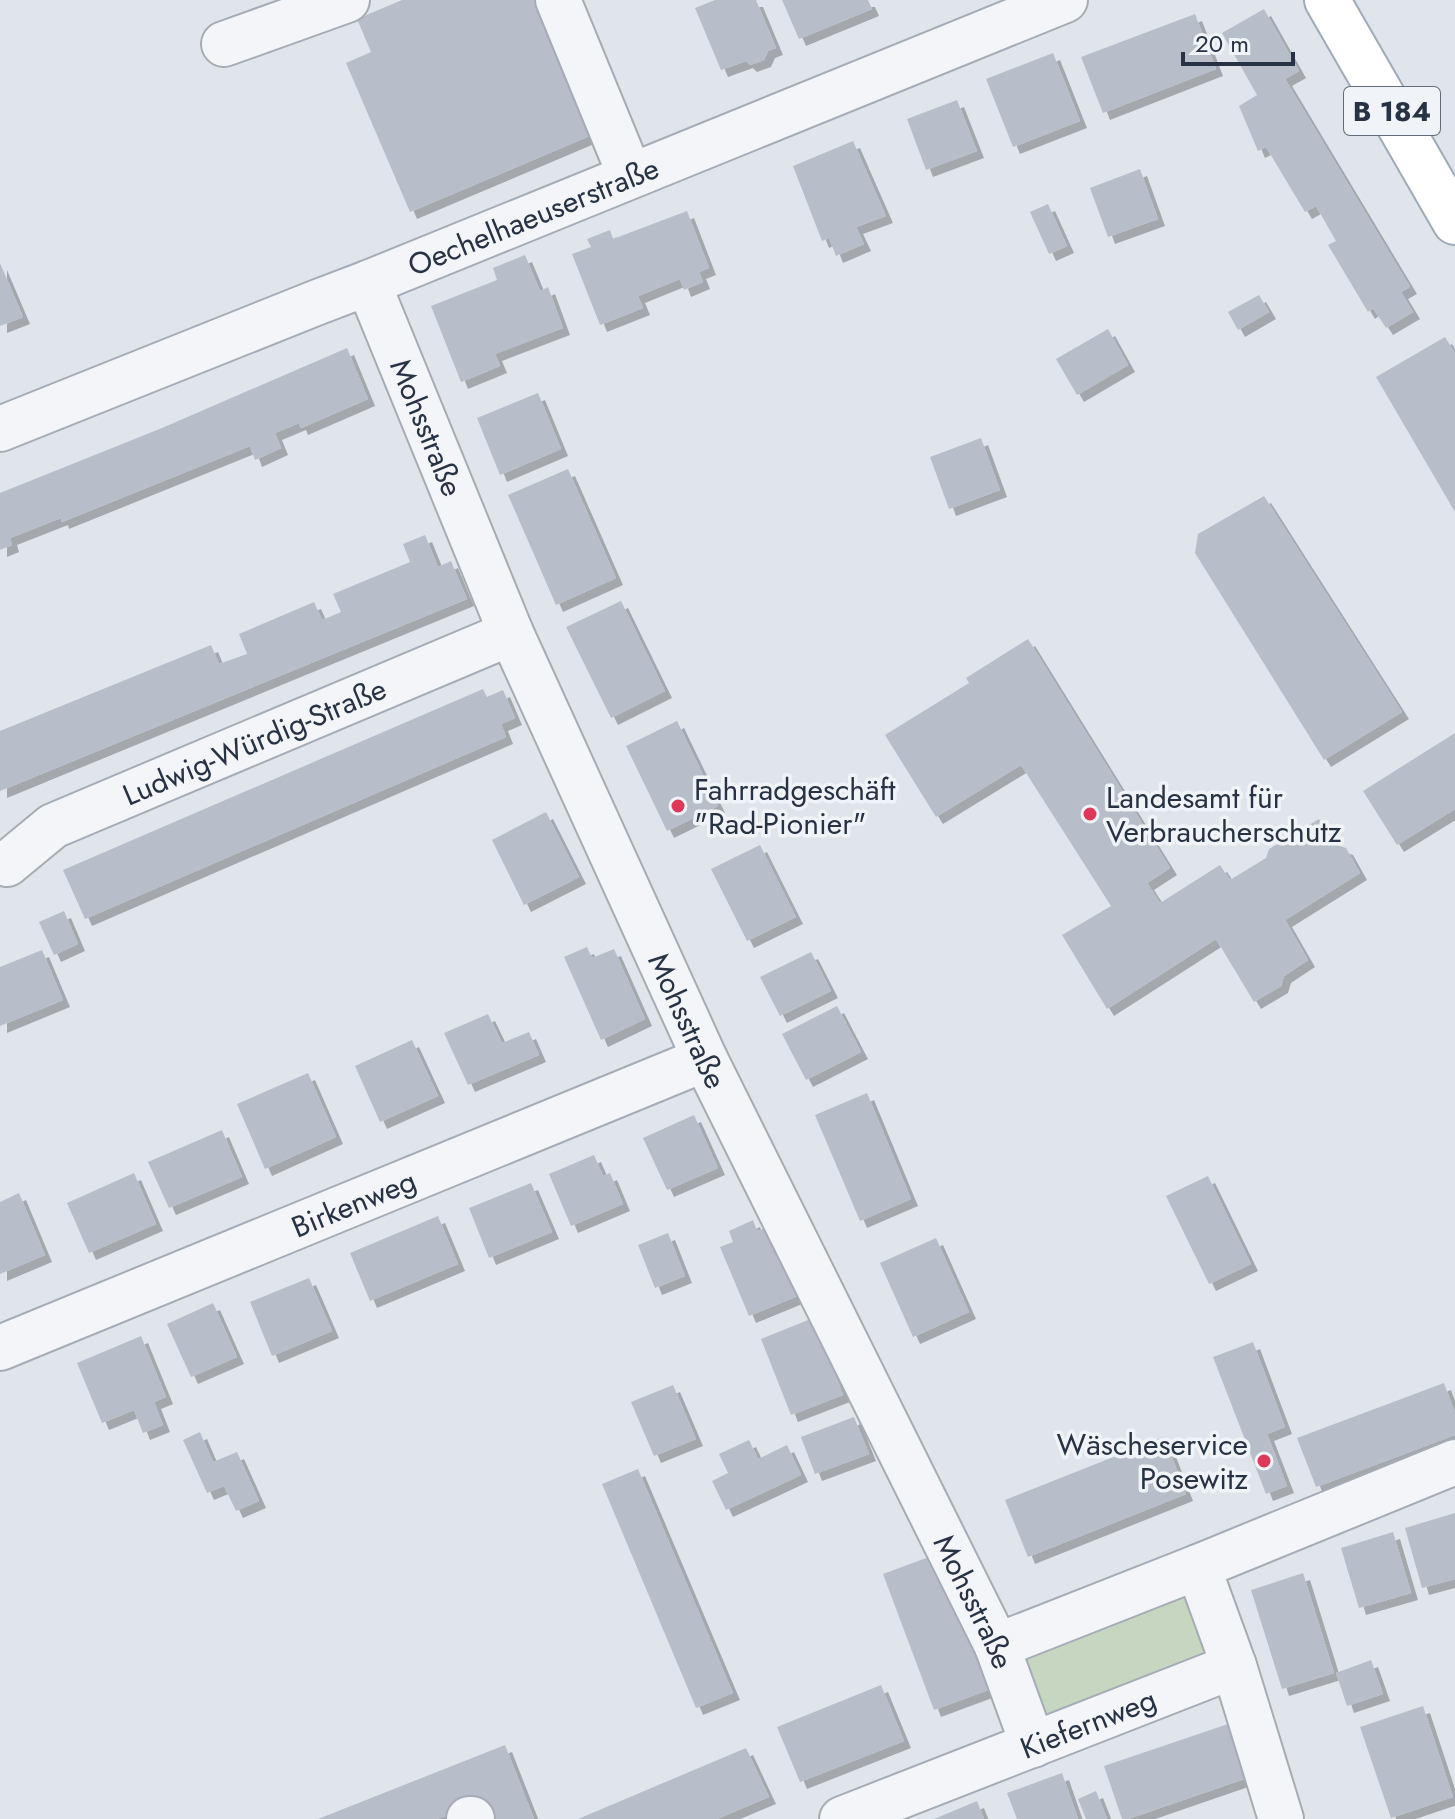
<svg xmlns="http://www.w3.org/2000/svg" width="1455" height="1819" viewBox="0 0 1455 1819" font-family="Jost,sans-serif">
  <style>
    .green { fill: #c7d6c0 }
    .building { fill: #b7bec9; filter: url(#shadow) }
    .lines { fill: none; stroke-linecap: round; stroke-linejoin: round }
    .minor-casing { stroke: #a5acb6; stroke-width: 48 }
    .major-casing { stroke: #9eaab8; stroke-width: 48 }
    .minor { stroke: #f3f5f8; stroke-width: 44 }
    .major { stroke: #fff; stroke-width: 44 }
    .poi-dot { fill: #dd385a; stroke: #f0f4f8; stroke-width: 3 }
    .labels { text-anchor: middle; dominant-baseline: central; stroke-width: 7; stroke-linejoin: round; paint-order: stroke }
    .shield { fill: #f0f4f8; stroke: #636d7a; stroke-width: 2 }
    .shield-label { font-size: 28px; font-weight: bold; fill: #273344 }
    .street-label { font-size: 30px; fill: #273344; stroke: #f0f4f8 }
    .poi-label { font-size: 30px; fill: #273344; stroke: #f0f4f8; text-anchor: start }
  </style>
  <defs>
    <filter id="shadow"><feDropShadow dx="7" dy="7" stdDeviation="0" flood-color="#0004"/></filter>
  </defs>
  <rect width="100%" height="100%" fill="#e0e5eb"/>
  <!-- green -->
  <path class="green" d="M1189 1586 1218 1662 1046 1727 1017 1652Z"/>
  <!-- building -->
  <g class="building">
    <path d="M402 0H551L606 129 410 212 346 63 371 52 357 19Z"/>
    <path d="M715 0H756L776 48 768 51 764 60 750 65 746 61 721 70 695 8Z"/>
    <path d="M782 0H868L872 9 799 39Z"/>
    <path d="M1264 9 1299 71 1285 79 1410 287 1401 292 1413 312 1386 328 1373 308 1368 312 1328 245 1336 241 1316 206 1305 212 1266 147 1258 151 1239 106 1257 95 1222 33Z"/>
    <path d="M1195 14 1216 69 1103 113 1081 57Z"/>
    <path d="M1053 53 1080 121 1013 147 986 79Z"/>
    <path d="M957 100 977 151 926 170 907 119Z"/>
    <path d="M853 141 886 216 856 227 864 244 836 256 829 238 822 241 793 166Z"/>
    <path d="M1140 169 1158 219 1108 237 1090 188Z"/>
    <path d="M1048 204 1067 246 1049 254 1030 212Z"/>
    <path d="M687 211 709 268 699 272 703 282 684 290 680 279 638 296 643 308 600 325 572 254 591 247 587 239 610 230 613 239Z"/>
    <path d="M525 255 540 291 548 287 563 328 495 354 500 366 461 382 431 306 497 280 493 268Z"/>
    <path d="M0 263 23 317 0 326Z"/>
    <path d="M1259 295 1269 312 1238 330 1228 312Z"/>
    <path d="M1108 329 1128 365 1077 395 1056 359Z"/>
    <path d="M1445 337 1455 353V512L1376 377Z"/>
    <path d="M347 348 368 399 301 428 299 423 275 433 281 448 255 460 250 446 62 522 61 518 10 538 12 545 0 550V493L162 428Z"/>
    <path d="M538 393 561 449 500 475 477 418Z"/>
    <path d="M981 438 1000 490 949 509 930 457Z"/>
    <path d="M568 469 616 578 556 605 508 495Z"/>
    <path d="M1264 496 1402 712 1324 760 1195 553 1198 534Z"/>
    <path d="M425 535 438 567 451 561 467 599 0 791V731L211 645 219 664 247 654 239 634 314 602 322 620 341 612 333 594 410 562 403 544Z"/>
    <path d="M621 601 665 691 611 718 566 627Z"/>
    <path d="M1028 639 1170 868 1147 883 1160 903 1220 865 1230 880 1266 858 1269 849 1319 819 1334 844 1346 848 1360 873 1285 920 1308 960 1284 976 1281 986 1254 1002 1216 939 1107 1009 1062 935 1111 906 1021 765 936 817 885 735 969 683 966 678Z"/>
    <path d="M483 689 487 697 503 690 515 718 501 724 506 737 85 919 63 870Z"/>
    <path d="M677 721 718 806 667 831 626 746Z"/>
    <path d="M1455 733V809L1397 845 1363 791Z"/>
    <path d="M546 812 579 877 524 905 492 840Z"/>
    <path d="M760 845 796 917 747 941 711 869Z"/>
    <path d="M64 911 78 944 54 955 39 922Z"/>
    <path d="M587 947 592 958 614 949 645 1019 601 1040 564 957Z"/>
    <path d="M42 950 63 1000 0 1026V967Z"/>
    <path d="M811 952 831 991 780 1016 760 977Z"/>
    <path d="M837 1006 861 1052 806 1080 782 1034Z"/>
    <path d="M488 1014 502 1043 529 1032 539 1055 468 1085 444 1033Z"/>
    <path d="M412 1040 438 1096 380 1122 355 1066Z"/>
    <path d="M308 1073 336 1137 265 1169 237 1104Z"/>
    <path d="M867 1093 911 1199 860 1221 815 1115Z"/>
    <path d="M694 1115 718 1168 667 1190 643 1138Z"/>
    <path d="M222 1130 242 1177 169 1208 148 1162Z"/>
    <path d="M594 1155 603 1176 610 1173 623 1204 571 1226 549 1174Z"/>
    <path d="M134 1173 156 1224 89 1253 67 1203Z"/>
    <path d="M1208 1176 1251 1264 1209 1284 1166 1196Z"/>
    <path d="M531 1183 552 1232 489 1258 469 1208Z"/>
    <path d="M19 1193 45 1255 0 1274V1202Z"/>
    <path d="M438 1216 458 1264 370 1301 350 1253Z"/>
    <path d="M753 1220 757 1231 771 1226 800 1295 749 1316 720 1247 733 1242 729 1231Z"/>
    <path d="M668 1233 685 1276 655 1288 638 1245Z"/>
    <path d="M936 1238 969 1312 913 1337 880 1263Z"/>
    <path d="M309 1278 332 1331 272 1356 250 1302Z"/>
    <path d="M213 1303 237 1357 191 1377 167 1324Z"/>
    <path d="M813 1318 843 1395 791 1415 761 1339Z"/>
    <path d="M141 1336 166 1397 154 1402 163 1425 143 1433 134 1410 102 1423 77 1363Z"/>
    <path d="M1253 1342 1285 1427 1267 1434 1287 1486 1266 1494 1213 1357Z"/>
    <path d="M1444 1383 1455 1413V1435L1316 1487 1297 1438Z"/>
    <path d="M673 1385 696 1439 654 1456 631 1402Z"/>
    <path d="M854 1417 869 1454 815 1474 801 1437Z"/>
    <path d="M200 1432 213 1462 237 1452 259 1501 236 1511 224 1486 207 1493 183 1440Z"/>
    <path d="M1164 1437 1186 1494 1028 1557 1005 1500Z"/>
    <path d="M749 1440 758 1459 787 1445 801 1475 726 1510 712 1481 728 1473 719 1454Z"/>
    <path d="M638 1469 733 1693 696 1708 602 1484Z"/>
    <path d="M1455 1513V1579L1422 1588 1405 1528Z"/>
    <path d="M1393 1532 1411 1593 1359 1608 1341 1548Z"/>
    <path d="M937 1554 988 1690 934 1710 883 1574Z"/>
    <path d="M1303 1573 1334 1673 1282 1689 1251 1590Z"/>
    <path d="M1371 1660 1383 1694 1347 1706 1336 1673Z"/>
    <path d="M881 1685 904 1741 800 1782 777 1727Z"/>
    <path d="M1423 1706 1453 1797 1391 1818 1360 1727Z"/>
    <path d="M1228 1724 1247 1778 1128 1819H1122L1104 1766Z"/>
    <path d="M505 1745 534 1819H488L481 1802 437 1819H318Z"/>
    <path d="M746 1748 769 1797 717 1819H578Z"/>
    <path d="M1062 1773 1078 1819H1017L1007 1793Z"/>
    <path d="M1096 1791 1107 1819H1086L1078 1799Z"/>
    <path d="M977 1801 984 1819H934Z"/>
  </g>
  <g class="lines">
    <!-- minor casing -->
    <g class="minor-casing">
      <g id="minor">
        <path d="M558 0 630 175"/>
        <path d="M224 44 347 0"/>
        <path id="s1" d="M368 283 511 633 705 1059 997 1646 1033 1745"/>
        <path id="s2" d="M0 429 318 302 368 283 1065 0"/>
        <path id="s3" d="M7 864 53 826 511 633"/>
        <path id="s4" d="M0 1348 705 1059"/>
        <path d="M997 1646 1198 1567"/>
        <path d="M1234 1666 1281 1819"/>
        <path d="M469 1819H472"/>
        <path id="s5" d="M842 1819 1234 1666 1198 1567 1455 1462"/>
      </g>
    </g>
    <!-- major casing -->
    <g class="major-casing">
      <path id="major" d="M1327 0 1455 222"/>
    </g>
    <!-- minor -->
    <use href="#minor" class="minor"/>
    <!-- major -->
    <use href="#major" class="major"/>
  </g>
  <!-- markers -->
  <g class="poi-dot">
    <circle cx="678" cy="806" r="8"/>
    <circle cx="1090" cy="814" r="8"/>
    <circle cx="1264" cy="1461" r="8"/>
  </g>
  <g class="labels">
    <!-- shield labels -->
    <rect class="shield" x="1344" y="87" width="96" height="48" rx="6"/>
    <g class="shield-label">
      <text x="1392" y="111">B 184</text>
    </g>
    <!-- street labels -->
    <g class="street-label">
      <text stroke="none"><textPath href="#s2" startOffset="574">Oechelhaeuserstraße</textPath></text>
      <text stroke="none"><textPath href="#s1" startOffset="156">Mohsstraße</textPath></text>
      <text stroke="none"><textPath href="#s3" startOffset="278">Ludwig-Würdig-Straße</textPath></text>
      <text stroke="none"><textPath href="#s1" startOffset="804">Mohsstraße</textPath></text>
      <text stroke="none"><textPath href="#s4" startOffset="382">Birkenweg</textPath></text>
      <text stroke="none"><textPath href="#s1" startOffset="1452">Mohsstraße</textPath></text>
      <text stroke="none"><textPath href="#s5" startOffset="264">Kiefernweg</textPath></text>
    </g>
    <!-- poi labels -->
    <g class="poi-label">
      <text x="694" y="789">Fahrradgeschäft<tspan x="694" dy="34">"Rad-Pionier"</tspan></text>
      <text x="1106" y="797">Landesamt für<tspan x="1106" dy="34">Verbraucherschutz</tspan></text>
      <text x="1248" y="1444" text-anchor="end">Wäscheservice<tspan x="1248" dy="34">Posewitz</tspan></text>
    </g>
  </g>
  <!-- scale -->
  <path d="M1183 52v12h110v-12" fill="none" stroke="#273344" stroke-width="4"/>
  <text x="1195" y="52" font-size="24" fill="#273344" stroke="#f0f4f8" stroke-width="6" paint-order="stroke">20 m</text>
</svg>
